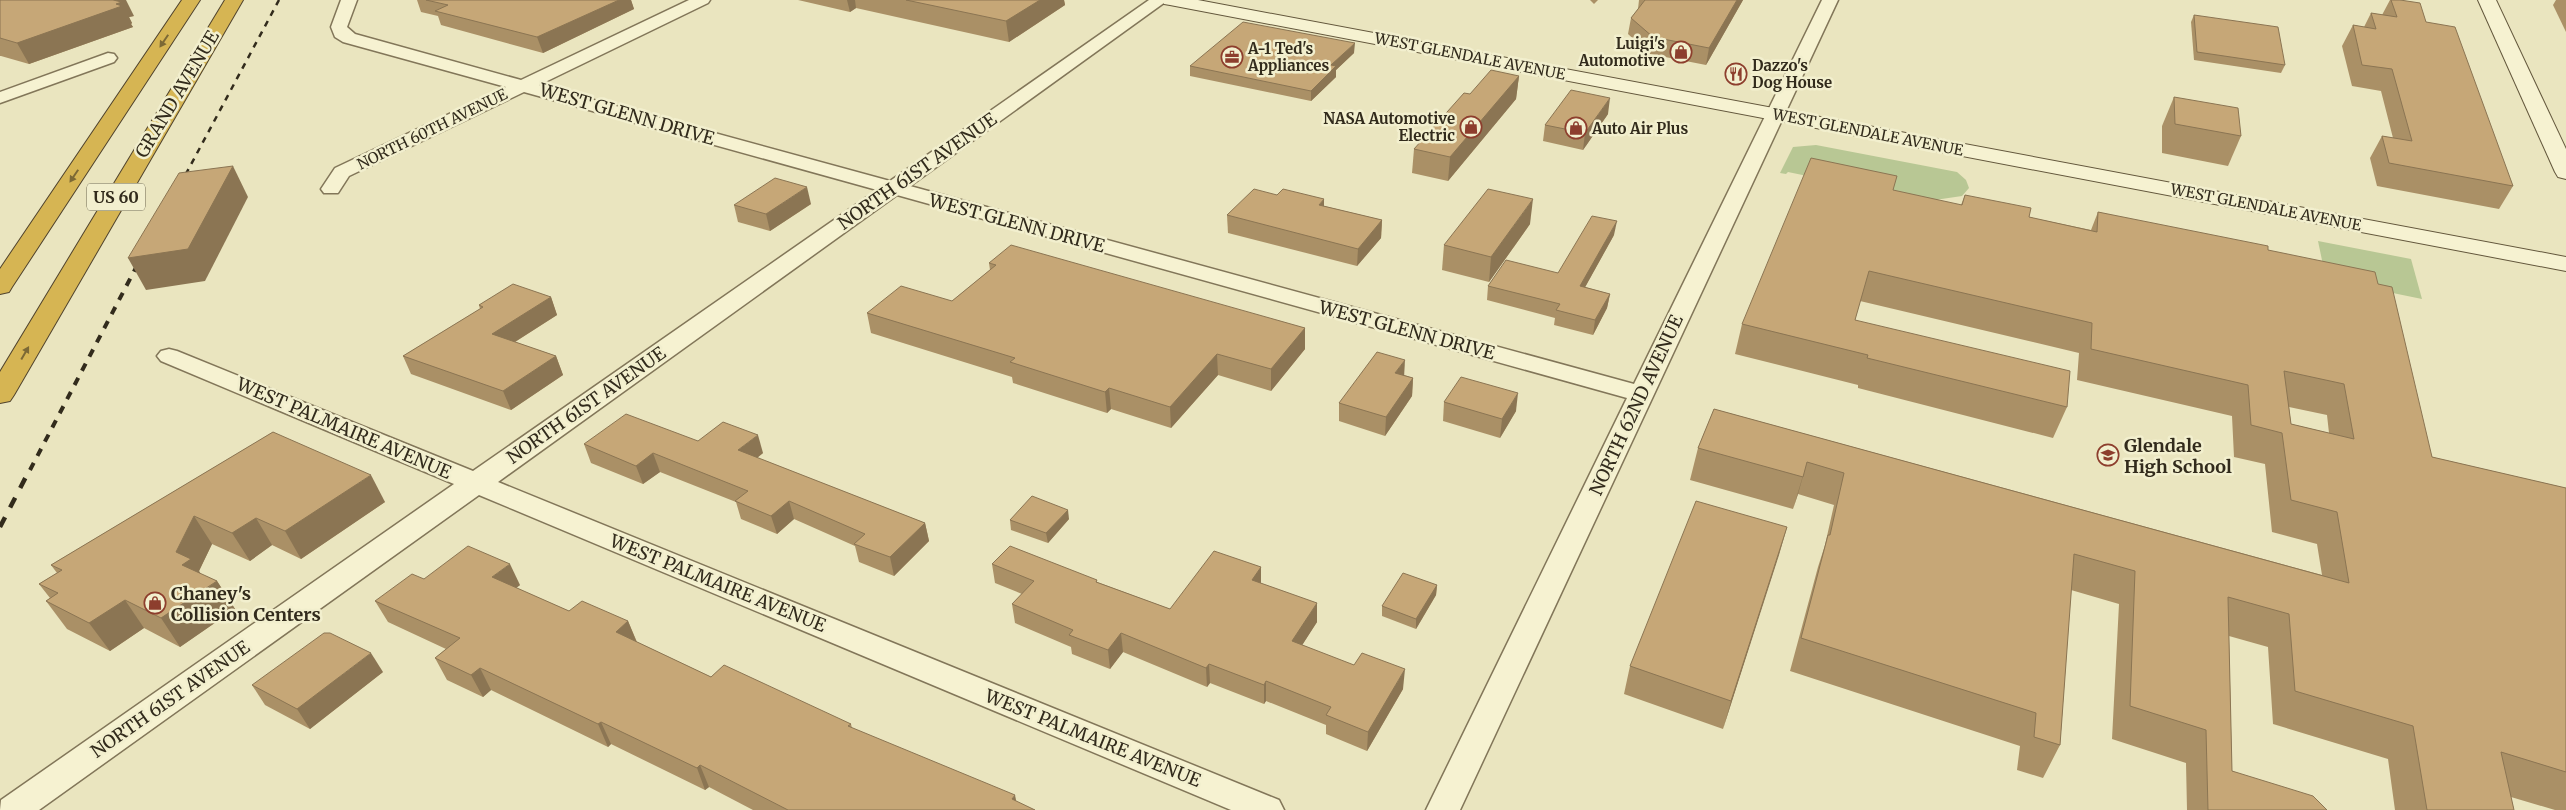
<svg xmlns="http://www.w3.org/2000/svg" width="2566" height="810" viewBox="0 0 2566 810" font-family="Merriweather,serif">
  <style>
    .green { fill: #b8c794 }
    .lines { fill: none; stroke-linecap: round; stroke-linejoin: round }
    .street-casing { stroke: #827659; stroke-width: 3 }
    .secondary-casing { stroke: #63573c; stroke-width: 2 }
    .highway-casing { stroke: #50432d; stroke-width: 2 }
    .street { fill: #f6f2d1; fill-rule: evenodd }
    .secondary { fill: #f6f2d1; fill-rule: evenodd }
    .highway { fill: #d6b553; fill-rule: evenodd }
    .rail-far2 { stroke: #322b1c; stroke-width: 2.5; stroke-dasharray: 6 6; stroke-linecap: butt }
    .rail-far1 { stroke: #322b1c; stroke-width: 4; stroke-dasharray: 8 8; stroke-linecap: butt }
    .rail { stroke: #322b1c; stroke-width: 4.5; stroke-dasharray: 11 11; stroke-linecap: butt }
    .wall { fill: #aa9066; fill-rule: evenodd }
    .shaded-wall { fill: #8b7553 }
    .building { fill: #c6a777; stroke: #8b7553; fill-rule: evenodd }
    .oneway { fill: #7c6935 }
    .labels { text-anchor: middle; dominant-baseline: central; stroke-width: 5; stroke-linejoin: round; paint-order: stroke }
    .far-poi-label { font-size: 15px; font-weight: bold; fill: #322b1c; stroke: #f2efce; text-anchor: start }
    .far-street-label { font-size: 15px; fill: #322b1c; stroke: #f2efce }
    .shield { fill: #f2efce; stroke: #6c6651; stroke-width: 1 }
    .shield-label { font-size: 16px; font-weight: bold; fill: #322b1c }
    .street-label { font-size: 18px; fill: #322b1c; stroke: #f2efce }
    .poi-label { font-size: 18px; font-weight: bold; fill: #322b1c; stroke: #f2efce; text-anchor: start }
  </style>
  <rect width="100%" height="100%" fill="#eae5bf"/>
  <!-- green -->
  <g class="green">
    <path d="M1816 145 1957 172 1966 180 1969 188 1962 196 1928 201 1788 172 1786 174 1780 173 1793 147Z"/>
    <path d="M2318 241 2411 259 2422 299 2383 291 2323 265Z"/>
  </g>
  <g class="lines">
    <!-- street casing -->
    <g class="street-casing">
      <g id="street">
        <path d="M341 0H357L347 27 355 34 521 80 689 0H710L708 3 539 85 890 181 1149 0H1168L910 186 1634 384 1822 0H1838L1460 810H1426L1627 398 897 195 498 482 1279 800 1284 810H1231L479 495 39 810H0L1 800 454 484 161 361 157 356 161 351 169 349 177 351 473 471 877 190 524 92 349 176 338 193H324L321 189 335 168 506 87 343 42 335 37 331 27Z"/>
        <path d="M108 53 114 54 117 58 114 62 0 103V92Z"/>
      </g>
    </g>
    <!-- secondary casing -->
    <g class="secondary-casing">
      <g id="secondary">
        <path d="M1161 0H1198L2566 257V271L1170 5 1164 4Z"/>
        <path d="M2478 0H2496L2566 149V179L2558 177 2555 172Z"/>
      </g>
    </g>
    <!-- highway casing -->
    <g class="highway-casing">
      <g id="highway">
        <path d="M182 0H200L12 287 9 292 0 294V269Z"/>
        <path d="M225 0H243L14 395 10 401 0 403V372Z"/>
      </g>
    </g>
    <!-- street -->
    <use href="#street" class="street"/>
    <!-- secondary -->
    <use href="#secondary" class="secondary"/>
    <!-- highway -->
    <use href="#highway" class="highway"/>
    <!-- rail-far2 -->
    <path class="rail-far2" d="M180 185 279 0"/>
    <!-- rail-far1 -->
    <path class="rail-far1" d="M30 470 141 258"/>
    <!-- rail -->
    <path class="rail" d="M0 527 30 469"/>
  </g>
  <!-- wall -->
  <g class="wall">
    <path d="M0 0 134 16 129 17 132 23 131 24 133 27 29 64 1 56H0Z"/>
    <path d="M417 0H631L634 9 543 53 441 25 438 16 421 12Z"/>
    <path d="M798 0H1064L1065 5 1009 42 856 8 850 12Z"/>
    <path d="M1590 0H1598L1594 4Z"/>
    <path d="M1639 0H1743L1706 65 1650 54 1628 34 1631 18 1638 9Z"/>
    <path d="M2390 0H2400L2426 22 2513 186 2499 209 2377 186 2370 158 2382 136 2393 138 2381 91 2352 86 2342 46 2353 25 2364 27 2371 13 2382 15Z"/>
    <path d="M2556 0H2566V32L2553 5Z"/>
    <path d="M2194 15 2285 65 2281 73 2194 60 2191 22Z"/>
    <path d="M1354 53 1336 70V77L1311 101 1190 76V66Z"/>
    <path d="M1519 76 1516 99 1448 181 1412 173 1414 149Z"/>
    <path d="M2174 97 2241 136 2228 166 2162 153V126Z"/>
    <path d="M1608 114 1583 150 1543 141 1545 125Z"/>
    <path d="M1965 195 2029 217 2091 230 2098 212 2268 250 2378 284 2432 457 2566 488V810H2555L2511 797 2514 810H2395L2388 759 2273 724 2268 647 2229 636 2232 771 2327 810H2187L2186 763 2112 739 2119 604 2071 590 2060 745 2043 778 2017 770 2020 746 1790 671 1818 567 1825 545 1834 505 1798 494 1793 509 1690 480 1698 448 1714 409 2322 575 2317 544 2272 532 2265 464 2234 457 2232 416 2077 380 2079 353 1860 301 1855 320 2067 407 2053 438 1858 388V385L1735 354 1742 324 1961 205ZM2289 407 2327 415 2329 433 2291 424Z"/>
    <path d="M811 204 770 231 738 222 734 205Z"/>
    <path d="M1324 206 1382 220 1381 238 1357 266 1228 233 1227 215Z"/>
    <path d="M1530 224 1489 282 1442 270 1444 245Z"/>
    <path d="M1614 235 1585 287 1610 294 1607 308 1593 335 1554 325 1555 318 1487 300 1488 286 1558 273Z"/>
    <path d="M989 263 1305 328V349L1271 391 1218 375 1171 428 1111 409 1107 413 1013 383 1012 377 871 333 867 313 952 301 990 270Z"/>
    <path d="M551 297 557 315 515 342 556 356 563 375 511 410 411 374 403 356 480 309 479 305Z"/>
    <path d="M1404 375 1413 378 1412 396 1385 436 1339 421V403Z"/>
    <path d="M1444 402 1516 411 1500 438 1443 421Z"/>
    <path d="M273 432 385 502 301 559 272 545 250 561 212 544 199 571 200 574 217 581 235 609 180 647 144 628 110 651 67 629 46 601 50 598 39 584 57 573 51 565Z"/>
    <path d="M698 441 763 453 757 458 925 523 929 541 894 576 859 562 855 546 794 519 777 534 741 519 736 502 660 472 643 484 591 463 584 444Z"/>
    <path d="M1069 519 1048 543 1011 530 1010 520Z"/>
    <path d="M1787 527 1723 729 1624 694 1630 666Z"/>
    <path d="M992 564 1097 580V582L1170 609 1261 567V583L1317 622 1302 645 1403 689 1367 751 1326 734V725L1266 701 1264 704 1210 683 1207 687 1123 652 1110 669 1072 654 1071 647 1015 623 1012 604 1022 594 995 583Z"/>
    <path d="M424 579 520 585 516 588 569 611 628 621 637 642 711 677 851 724 852 728 1035 810H753L709 787 705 790 611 744 608 747 491 690 483 697 447 680 435 658 446 649 388 622 375 601Z"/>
    <path d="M1437 585 1436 595 1416 629 1382 616V606Z"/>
    <path d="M383 672 310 729 265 705 252 685Z"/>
  </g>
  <!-- shaded-wall -->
  <g class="shaded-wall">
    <path d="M111 0H126L134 16 129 17 132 23 131 24 133 27 29 64 17 43Z"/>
    <path d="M619 0H631L634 9 543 53 537 37Z"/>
    <path d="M847 0H855L856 8 850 12Z"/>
    <path d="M1040 0H1064L1065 5 1009 42 1006 21Z"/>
    <path d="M1737 0H1743L1706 65 1709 48Z"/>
    <path d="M1355 43 1354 53 1336 70V77L1311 101V91L1331 65Z"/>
    <path d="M1519 76 1516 99 1448 181 1450 157Z"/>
    <path d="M1610 98 1608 114 1583 150 1585 133Z"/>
    <path d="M233 166 248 197 205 281 146 290 128 258Z"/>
    <path d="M807 187 811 204 770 231 766 214Z"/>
    <path d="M1324 199V216L1319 205Z"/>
    <path d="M1533 199 1530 224 1489 282 1491 257Z"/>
    <path d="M1382 220 1381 238 1357 266 1358 249Z"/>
    <path d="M1617 221 1614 235 1578 300 1580 286Z"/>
    <path d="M1610 294 1607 308 1593 335 1595 320Z"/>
    <path d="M551 297 557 315 499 352 492 334Z"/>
    <path d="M1305 328V349L1271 391V369Z"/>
    <path d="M1217 354 1218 375 1171 428 1170 407Z"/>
    <path d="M556 356 563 375 511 410 503 391Z"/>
    <path d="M1405 360 1404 378 1395 373Z"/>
    <path d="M1413 378 1412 396 1385 436 1386 417Z"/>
    <path d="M1109 388 1111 409 1107 413 1105 392Z"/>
    <path d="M1518 393 1516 411 1500 438 1502 419Z"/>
    <path d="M758 435 763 453 744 468 738 450Z"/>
    <path d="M653 453 660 472 643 484 636 466Z"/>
    <path d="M1807 462 1798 494 1793 509Z"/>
    <path d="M371 475 385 502 301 559 285 531Z"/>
    <path d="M789 501 794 519 777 534 771 516Z"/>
    <path d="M1068 510 1069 519 1048 543 1046 533Z"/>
    <path d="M194 516 212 544 199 571 209 587 217 581 235 609 180 647 161 618 182 565 176 552Z"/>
    <path d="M256 518 272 545 250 561 232 533Z"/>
    <path d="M925 523 929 541 894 576 890 557Z"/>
    <path d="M1787 527 1779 555 1723 729 1731 701Z"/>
    <path d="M510 564 520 585 502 599 492 577Z"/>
    <path d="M1261 567V587L1252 580Z"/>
    <path d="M1437 585 1436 595 1416 629V619Z"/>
    <path d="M125 600 144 628 110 651 89 623Z"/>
    <path d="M1317 603V622L1292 661V641Z"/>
    <path d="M628 621 637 643 616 632Z"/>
    <path d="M1121 633 1123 652 1110 669 1108 650Z"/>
    <path d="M371 653 383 672 310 729 297 709Z"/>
    <path d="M1209 664 1210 683 1207 687 1206 668Z"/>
    <path d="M480 668 491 690 483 697 471 675Z"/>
    <path d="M1405 669 1403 689 1367 751 1368 732Z"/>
    <path d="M1266 681V701L1264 704V685Z"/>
    <path d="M601 722 611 744 608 747 598 724Z"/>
    <path d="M700 765 709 787 705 790 697 768Z"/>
    <path d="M1015 795 1018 810 1012 799Z"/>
  </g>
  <!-- building -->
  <g class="building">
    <path d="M0 0H113L122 2 116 4 122 6 17 43 0 38Z"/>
    <path d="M426 0H619L537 37 435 11 448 5Z"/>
    <path d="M906 0H1040L1006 21Z"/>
    <path d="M1645 0H1737L1709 48 1653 37 1631 18Z"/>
    <path d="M2391 0H2400L2420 3 2426 22 2455 27 2513 186 2389 163 2382 136 2412 141 2392 69 2362 65 2353 25 2376 29 2371 13 2397 17Z"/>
    <path d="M2194 15 2278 27 2285 65 2197 52Z"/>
    <path d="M1243 22 1355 43 1331 65 1336 66 1311 91 1190 66Z"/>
    <path d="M1491 70 1519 76 1450 157 1414 149 1464 93 1470 94Z"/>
    <path d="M1571 90 1610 98 1585 133 1545 125Z"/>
    <path d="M2174 97 2238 108 2241 136 2175 124Z"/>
    <path d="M1811 158 1897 176 1893 190 1962 205 1965 195 2031 208 2029 217 2097 232 2098 212 2268 246V250L2375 272 2378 284 2392 287 2432 457 2566 488V772L2501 752 2514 810H2427L2413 726 2295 691 2289 614 2228 597 2232 771 2313 796 2327 810H2208L2206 730 2130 706 2135 571 2074 554 2060 745 2034 737 2036 713 1801 638 1828 535H1830L1844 473 1807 462 1803 477 1698 448 1714 409 2349 583 2337 512 2291 500 2282 433 2251 425 2248 385 2091 349 2092 323 1869 271 1855 320 2070 371 2067 407 1867 358 1868 355 1742 324ZM2284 371 2344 384 2354 439 2291 424Z"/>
    <path d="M233 166 188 249 128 258 179 173Z"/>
    <path d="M775 178 807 187 766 214 734 205Z"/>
    <path d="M1254 189 1277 195 1283 189 1324 199 1319 205 1382 220 1358 249 1227 215Z"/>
    <path d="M1488 189 1533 199 1491 257 1444 245Z"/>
    <path d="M1592 216 1617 221 1580 286 1610 294 1595 320 1556 310 1560 304 1488 286 1506 260 1558 273Z"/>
    <path d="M1011 245 1305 328 1271 369 1217 354 1170 407 1109 388 1105 392 1010 362 1015 358 867 313 901 286 952 301 996 265 989 263Z"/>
    <path d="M513 284 551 297 492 334 556 356 503 391 403 356 483 307 479 305Z"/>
    <path d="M1377 352 1405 360 1395 373 1413 378 1386 417 1339 403Z"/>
    <path d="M1461 377 1518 393 1502 419 1444 402Z"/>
    <path d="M626 414 698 441 723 422 758 435 738 450 925 523 890 557 854 544 865 534 789 501 771 516 735 501 748 491 653 453 636 466 584 444Z"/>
    <path d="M273 432 371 475 285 531 256 518 232 533 194 516 176 552 191 559 182 565 217 581 161 618 125 600 89 623 46 601 58 593 39 584 62 570 51 565Z"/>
    <path d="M1032 496 1068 510 1046 533 1010 520Z"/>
    <path d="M1696 501 1787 527 1731 701 1630 666Z"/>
    <path d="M468 546 510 564 492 577 569 611 582 601 628 621 616 632 711 677 724 665 851 724 848 726 1015 795 1012 799 1035 810H788L700 765 697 768 601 722 598 724 480 668 471 675 435 658 460 638 375 601 412 574 424 579Z"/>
    <path d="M1010 546 1097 580 1096 582 1170 609 1214 551 1261 567 1252 580 1317 603 1292 641 1354 665 1362 653 1405 669 1368 732 1326 715 1331 707 1266 681 1264 685 1209 664 1206 668 1121 633 1108 650 1069 635 1073 630 1012 604 1034 581 992 564Z"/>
    <path d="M1403 573 1437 585 1416 619 1382 606Z"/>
    <path d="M324 633H330L371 653 297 709 252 685Z"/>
  </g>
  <!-- one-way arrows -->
  <defs><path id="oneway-solid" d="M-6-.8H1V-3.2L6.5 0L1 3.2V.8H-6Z" transform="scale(1.25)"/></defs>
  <g class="oneway">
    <use href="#oneway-solid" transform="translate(164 41) rotate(124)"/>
    <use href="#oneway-solid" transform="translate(74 176) rotate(124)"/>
    <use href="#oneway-solid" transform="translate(25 353) rotate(-60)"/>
  </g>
  <!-- icons -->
  <defs>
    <g id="shop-ring" transform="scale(1.125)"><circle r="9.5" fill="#f2efce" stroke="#8d3e2d" stroke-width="1.5"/><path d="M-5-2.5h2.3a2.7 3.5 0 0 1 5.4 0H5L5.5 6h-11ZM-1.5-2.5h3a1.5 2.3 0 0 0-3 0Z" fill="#8d3e2d"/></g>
    <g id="office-ring" transform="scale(1.125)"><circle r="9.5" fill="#f2efce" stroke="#8d3e2d" stroke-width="1.5"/><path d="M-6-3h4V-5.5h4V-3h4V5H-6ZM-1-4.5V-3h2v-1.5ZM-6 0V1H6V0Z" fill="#8d3e2d"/></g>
    <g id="restaurant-ring" transform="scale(1.125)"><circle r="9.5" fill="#f2efce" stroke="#8d3e2d" stroke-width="1.5"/><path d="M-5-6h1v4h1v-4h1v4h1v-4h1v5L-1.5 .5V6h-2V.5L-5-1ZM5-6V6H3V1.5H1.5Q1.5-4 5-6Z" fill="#8d3e2d"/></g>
    <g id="school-ring" transform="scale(1.125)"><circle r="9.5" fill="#f2efce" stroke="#8d3e2d" stroke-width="1.5"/><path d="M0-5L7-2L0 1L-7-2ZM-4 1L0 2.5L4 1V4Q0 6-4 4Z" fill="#8d3e2d"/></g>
  </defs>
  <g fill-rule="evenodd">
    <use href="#shop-ring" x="1681" y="52"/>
    <use href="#office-ring" x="1232" y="57"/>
    <use href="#restaurant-ring" x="1736" y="74"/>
    <use href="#shop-ring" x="1471" y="127"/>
    <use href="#shop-ring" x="1576" y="128"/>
    <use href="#school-ring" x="2108" y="455"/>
    <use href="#shop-ring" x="155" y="603"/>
  </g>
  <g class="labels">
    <!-- far-poi labels -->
    <g class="far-poi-label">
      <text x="1665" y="43" text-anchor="end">Luigi's<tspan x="1665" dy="17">Automotive</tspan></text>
      <text x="1248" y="48">A-1 Ted's<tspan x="1248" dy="17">Appliances</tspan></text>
      <text x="1752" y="65">Dazzo's<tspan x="1752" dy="17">Dog House</tspan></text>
      <text x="1455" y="118" text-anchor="end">NASA Automotive<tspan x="1455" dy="17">Electric</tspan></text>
      <text x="1592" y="128">Auto Air Plus</text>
    </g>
    <!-- far-street labels -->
    <g class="far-street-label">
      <text transform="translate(1470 56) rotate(11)">WEST GLENDALE AVENUE</text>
      <text transform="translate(432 129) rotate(-26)">NORTH 60TH AVENUE</text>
      <text transform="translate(1868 132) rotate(11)">WEST GLENDALE AVENUE</text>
      <text transform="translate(2266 207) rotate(11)">WEST GLENDALE AVENUE</text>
    </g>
    <!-- shield labels -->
    <rect class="shield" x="87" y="183.5" width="58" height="27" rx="4"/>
    <g class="shield-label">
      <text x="116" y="197">US 60</text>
    </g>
    <!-- street labels -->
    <g class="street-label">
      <text transform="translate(177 94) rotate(-59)">GRAND AVENUE</text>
      <text transform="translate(627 114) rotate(16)">WEST GLENN DRIVE</text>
      <text transform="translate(917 171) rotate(-35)">NORTH 61ST AVENUE</text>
      <text transform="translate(1017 223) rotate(15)">WEST GLENN DRIVE</text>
      <text transform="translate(1407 330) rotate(15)">WEST GLENN DRIVE</text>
      <text transform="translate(586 405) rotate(-35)">NORTH 61ST AVENUE</text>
      <text transform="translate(1636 405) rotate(-65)">NORTH 62ND AVENUE</text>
      <text transform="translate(344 428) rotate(23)">WEST PALMAIRE AVENUE</text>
      <text transform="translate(718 583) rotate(22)">WEST PALMAIRE AVENUE</text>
      <text transform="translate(170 699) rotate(-35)">NORTH 61ST AVENUE</text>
      <text transform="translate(1093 738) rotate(22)">WEST PALMAIRE AVENUE</text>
    </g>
    <!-- poi labels -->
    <g class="poi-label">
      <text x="2124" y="445">Glendale<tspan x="2124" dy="21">High School</tspan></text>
      <text x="171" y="593">Chaney's<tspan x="171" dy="21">Collision Centers</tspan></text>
    </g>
  </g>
</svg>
